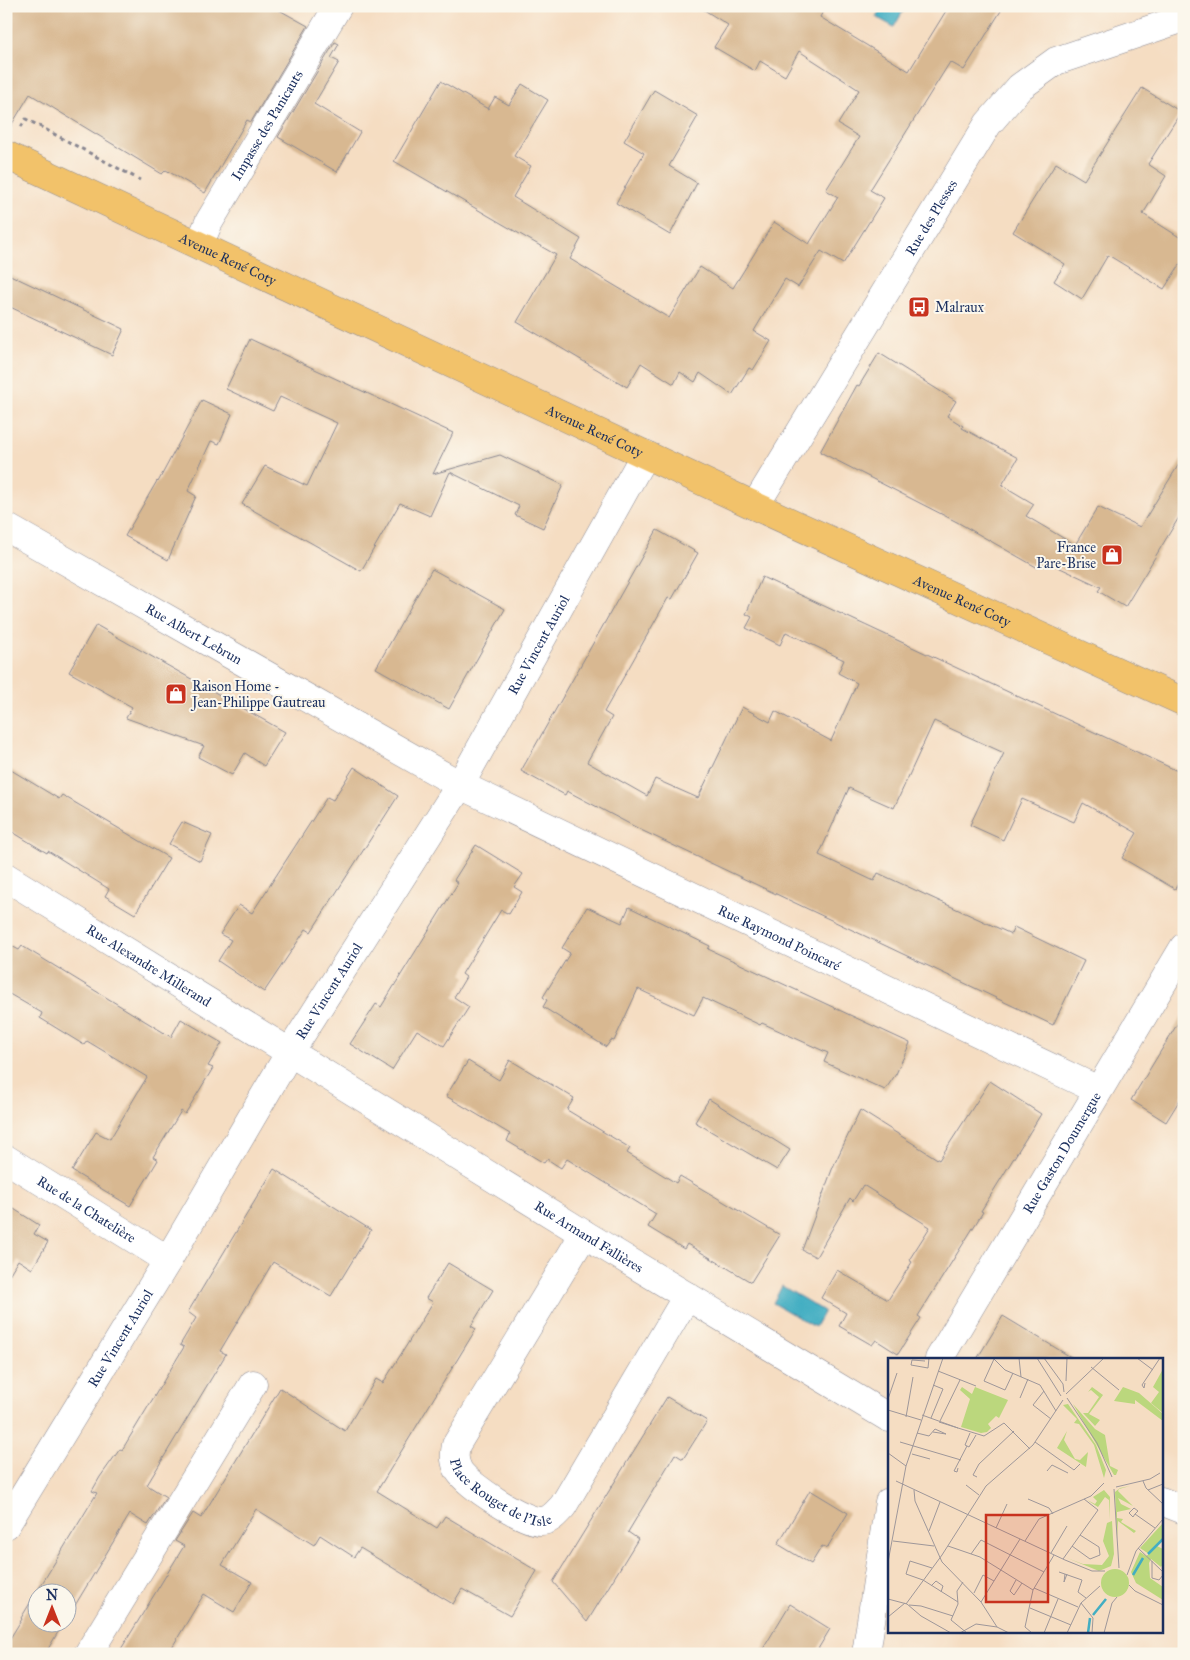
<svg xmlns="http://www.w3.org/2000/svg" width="1190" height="1660" viewBox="0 0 1190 1660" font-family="'IM FELL Great Primer',serif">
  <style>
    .water { fill: #43aec2; stroke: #2f6e90 }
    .building { fill: #d8b891 }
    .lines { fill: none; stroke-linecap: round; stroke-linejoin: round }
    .minor-casing { stroke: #888690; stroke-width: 29 }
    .major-casing { stroke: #888690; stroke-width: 29 }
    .path { stroke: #888690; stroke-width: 3; stroke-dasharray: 4 4; stroke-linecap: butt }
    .minor { stroke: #fff; stroke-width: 28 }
    .major { stroke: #f2c26a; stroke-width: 28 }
    .labels { text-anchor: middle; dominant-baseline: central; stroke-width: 4; stroke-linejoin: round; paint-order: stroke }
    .street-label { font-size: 14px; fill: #1b2f5e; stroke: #fbf7ec }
    .poi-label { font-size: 14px; fill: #1b2f5e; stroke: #fbf7ec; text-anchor: start }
    .inset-river { fill: none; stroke: #43aec2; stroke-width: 2.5 }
    .inset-road { fill: none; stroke: #9e979a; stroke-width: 1 }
    .view { fill: #c8321e; fill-opacity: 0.15; stroke: #c8321e; stroke-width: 2.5 }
    .inset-edge { fill: none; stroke: #1b2f5e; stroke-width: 2.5 }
  </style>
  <rect width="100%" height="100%" fill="#fbf7ec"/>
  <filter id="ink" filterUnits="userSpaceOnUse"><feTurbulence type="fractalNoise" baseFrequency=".02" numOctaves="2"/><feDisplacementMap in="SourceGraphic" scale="10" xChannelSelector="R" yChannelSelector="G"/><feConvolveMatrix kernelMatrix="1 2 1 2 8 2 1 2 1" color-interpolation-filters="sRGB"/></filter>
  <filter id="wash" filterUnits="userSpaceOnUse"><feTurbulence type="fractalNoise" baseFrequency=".0096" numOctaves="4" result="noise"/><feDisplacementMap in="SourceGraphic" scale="20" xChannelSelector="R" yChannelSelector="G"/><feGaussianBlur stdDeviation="1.12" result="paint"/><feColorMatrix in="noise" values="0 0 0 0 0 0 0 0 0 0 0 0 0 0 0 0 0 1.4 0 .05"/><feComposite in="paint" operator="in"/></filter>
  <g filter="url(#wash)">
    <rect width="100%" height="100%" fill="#f5ddc2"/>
    <!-- water -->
    <g class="water">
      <path d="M882 6H906L894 27 876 17Z"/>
      <path d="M782 1286 824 1311 815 1327 773 1303Z"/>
    </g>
    <g id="blocks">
      <!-- building -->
      <g class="building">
        <path d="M6 6H272L308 26 251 122 247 120 205 193 166 170 162 174 30 94 6 134Z"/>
        <path d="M698 6H826L820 17 909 71 949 6H1004L964 70 950 62 870 190 884 198 843 264 821 251 798 287 785 279 754 331 771 341 753 370 749 368 732 395 700 373 695 382 680 372 674 384 641 363 627 387 517 322 556 255 394 161 441 81 488 109 495 97 509 105 522 84 548 100 514 156 531 166 513 197 581 239 570 259 669 318 700 267 733 288 774 222 809 244 838 197 826 190 859 137 838 124 859 90 799 51 785 76 760 61 755 71 714 47 728 25Z"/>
        <path d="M335 42 339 44 331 58 339 62 314 104 360 132 337 172 278 137Z"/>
        <path d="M1142 88 1181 112 1148 164 1166 176 1143 214 1184 240V258L1164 289 1108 255 1082 299 1054 281 1065 264 1013 232 1056 163 1084 180Z"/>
        <path d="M654 90 698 116 669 166 697 183 670 235 616 203 644 153 624 141Z"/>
        <path d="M6 273 124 329 112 355 6 305Z"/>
        <path d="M250 339 453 433 433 474 500 455 563 485 543 528 515 515 519 506 450 472 430 516 400 503 361 571 242 504 265 466 307 486 337 423 280 397 273 411 226 389Z"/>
        <path d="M879 353 956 401 947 416 963 426 962 428 1018 458 1002 485 1034 504 1026 516 1075 545 1098 507 1140 527 1184 456V509L1125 607 1098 591 1101 587 1043 560 1038 568 957 522 820 452 857 385 859 386Z"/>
        <path d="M202 400 232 414 219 444 211 441 188 491 196 496 168 560 125 536 157 481 158 482Z"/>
        <path d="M657 530 698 553 672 599 668 598 604 712 612 717 587 762 647 796 655 779 698 798 742 707 770 722 775 711 831 741 857 683 838 673 844 660 786 632 780 645 746 628 752 617 746 614 762 577 1184 774V873L1175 889 1122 858 1137 833 1083 803 1074 822 1022 799 1003 840 970 825 1004 753 934 721 894 808 849 788 819 855 874 881 878 873 1011 934 1014 927 1084 961 1053 1025 643 831 567 791 565 795 521 771Z"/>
        <path d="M432 569 505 609 449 709 376 668Z"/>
        <path d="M96 625 285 732 264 766 245 753 232 775 198 757 204 746 126 718 132 707 69 672Z"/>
        <path d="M6 767 59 799 62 795 169 858 135 914 105 896 109 889 48 851 47 853 6 828Z"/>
        <path d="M354 767 398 796 311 932 306 929 264 992 218 961 231 940 220 934 239 905 252 913 327 797 333 800Z"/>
        <path d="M182 822 212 835 200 861 169 844Z"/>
        <path d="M476 845 523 874 514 887 522 892 509 914 501 910 462 974 466 977 454 997 469 1007 444 1046 417 1030 392 1070 350 1044 376 1004 381 1007 458 883 454 880Z"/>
        <path d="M587 907 622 923 629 907 710 946 708 949 910 1043 896 1074 885 1090 824 1062 828 1053 762 1023 760 1025 703 998 694 1015 638 989 614 1041 611 1040 606 1047 543 1007 547 1000 543 997 570 953 562 948Z"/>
        <path d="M6 943 19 950 22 946 171 1037 181 1019 222 1043 208 1066 213 1068 185 1114 181 1111 153 1157 158 1160 130 1206 72 1171 96 1132 110 1139 147 1077 87 1041 84 1045 40 1018 42 1013 6 992Z"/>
        <path d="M1184 1013V1093L1166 1122 1131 1100Z"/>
        <path d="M510 1060 574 1098 567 1110 630 1148 627 1153 676 1183 680 1176 780 1235 751 1282 687 1244 684 1249 648 1227 656 1214 567 1159 561 1168 547 1159 544 1163 507 1141 510 1134 446 1096 468 1061 499 1080Z"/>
        <path d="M990 1081 1041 1114 981 1211 983 1212 918 1316 921 1318 898 1354 876 1340 872 1345 839 1326 846 1313 821 1298 837 1270 888 1300 912 1262 909 1260 930 1227 863 1185 853 1201 850 1198 816 1257 802 1250 833 1167 860 1110 939 1160Z"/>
        <path d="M709 1099 790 1150 777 1170 695 1122Z"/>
        <path d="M274 1169 371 1230 331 1296 273 1262 220 1351 226 1354 147 1485 166 1497 148 1525 130 1514 68 1617V1592H38V1622H64L45 1654H6V1645L22 1619 21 1618 97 1493 92 1491 100 1477 120 1449 122 1450 184 1347 180 1345 196 1318 188 1312Z"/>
        <path d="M6 1204 39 1225 34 1234 48 1242 32 1269 18 1260 6 1280Z"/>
        <path d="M448 1263 493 1290 471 1326 476 1329 377 1491 437 1528 445 1516 537 1571 510 1616 462 1589 453 1604 360 1548 354 1557 320 1535 314 1545 256 1509 222 1565 252 1582 234 1612 204 1594 168 1654H118L184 1546 175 1541 193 1513 201 1518 280 1388 345 1431 376 1379 383 1383 408 1343 433 1302 426 1298Z"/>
        <path d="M1003 1316 1074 1359H977Z"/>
        <path d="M667 1397 707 1421 683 1459 675 1454 628 1532 638 1539 587 1622 553 1582Z"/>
        <path d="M810 1490 848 1513 827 1548 822 1546 811 1564 778 1544Z"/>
        <path d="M790 1604 830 1629 815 1654H760Z"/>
      </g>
    </g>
  </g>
  <g filter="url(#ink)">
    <use href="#blocks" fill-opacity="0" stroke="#888690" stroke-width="1"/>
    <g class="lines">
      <!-- minor casing -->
      <g class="minor-casing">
        <g id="minor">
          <path id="s1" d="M199 245 209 222 338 6"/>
          <path id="s2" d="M755 506 988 124 1020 87 1056 61 1184 18"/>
          <path id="s3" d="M6 527 460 785 1098 1090"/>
          <path id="s4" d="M6 877 584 1234 889 1418"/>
          <path id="s5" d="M6 1159 168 1260"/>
          <path id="s6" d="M584 1234 456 1445C454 1455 454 1462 459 1471 469 1486 524 1522 541 1521 551 1521 557 1512 563 1506L687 1296"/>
          <path id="s7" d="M939 1359 1184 947"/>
          <path d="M1161 1501 1184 1510"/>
          <path id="s8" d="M6 1525 168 1260 290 1052 460 785 645 454"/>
          <path d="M88 1654 253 1384"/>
          <path d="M866 1654 889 1502"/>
        </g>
      </g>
      <!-- major casing -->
      <g class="major-casing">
        <g id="major">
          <path id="s9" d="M6 155 755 506 1184 702"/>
        </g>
      </g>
      <!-- path -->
      <path class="path" d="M21 127 26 119 140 180"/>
      <!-- minor -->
      <use href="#minor" class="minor"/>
      <!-- major -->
      <use href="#major" class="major"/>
    </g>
  </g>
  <!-- icons -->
  <defs>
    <g id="bus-square" transform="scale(1.125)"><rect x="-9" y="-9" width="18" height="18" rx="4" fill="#c8321e" stroke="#fbf7ec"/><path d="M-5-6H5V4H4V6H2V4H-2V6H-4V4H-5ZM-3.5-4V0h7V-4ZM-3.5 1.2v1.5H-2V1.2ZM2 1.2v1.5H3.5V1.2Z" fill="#fff"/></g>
    <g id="shop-square" transform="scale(1.125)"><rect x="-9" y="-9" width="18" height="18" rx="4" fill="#c8321e" stroke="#fbf7ec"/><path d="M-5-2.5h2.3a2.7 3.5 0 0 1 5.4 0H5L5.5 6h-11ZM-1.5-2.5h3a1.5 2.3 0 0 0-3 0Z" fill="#fff"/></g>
  </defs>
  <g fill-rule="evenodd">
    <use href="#bus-square" x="919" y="307"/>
    <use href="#shop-square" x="1112" y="555"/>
    <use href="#shop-square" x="176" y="694"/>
  </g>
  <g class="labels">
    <!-- street labels -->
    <g class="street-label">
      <text stroke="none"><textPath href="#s1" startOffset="138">Impasse des Panicauts</textPath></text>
      <text stroke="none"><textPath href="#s2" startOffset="338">Rue des Plesses</textPath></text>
      <text stroke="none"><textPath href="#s9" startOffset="245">Avenue René Coty</textPath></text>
      <text stroke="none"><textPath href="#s9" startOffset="650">Avenue René Coty</textPath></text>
      <text stroke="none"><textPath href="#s9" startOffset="1055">Avenue René Coty</textPath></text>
      <text stroke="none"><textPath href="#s3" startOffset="216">Rue Albert Lebrun</textPath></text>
      <text stroke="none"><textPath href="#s8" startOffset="1029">Rue Vincent Auriol</textPath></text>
      <text stroke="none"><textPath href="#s3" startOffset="876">Rue Raymond Poincaré</textPath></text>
      <text stroke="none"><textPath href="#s4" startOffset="168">Rue Alexandre Millerand</textPath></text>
      <text stroke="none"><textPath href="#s8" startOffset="624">Rue Vincent Auriol</textPath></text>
      <text stroke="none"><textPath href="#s7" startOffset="240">Rue Gaston Doumergue</textPath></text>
      <text stroke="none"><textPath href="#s5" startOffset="95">Rue de la Chatelière</textPath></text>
      <text stroke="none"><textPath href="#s4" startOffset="685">Rue Armand Fallières</textPath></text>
      <text stroke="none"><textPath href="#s8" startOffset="219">Rue Vincent Auriol</textPath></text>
      <text stroke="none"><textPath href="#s6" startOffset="321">Place Rouget de l'Isle</textPath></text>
    </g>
    <!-- poi labels -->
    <g class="poi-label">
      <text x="935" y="307">Malraux</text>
      <text x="1096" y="547" text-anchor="end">France<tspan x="1096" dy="16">Pare-Brise</tspan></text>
      <text x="192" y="686">Raison Home -<tspan x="192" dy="16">Jean-Philippe Gautreau</tspan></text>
    </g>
  </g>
  <!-- overview -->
  <g transform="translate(888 1358)">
    <rect width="275" height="275" fill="#f5ddc2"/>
    <path d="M275 11V55L263 45 271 34 265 29ZM204 29 215 37 201 56 212 62 207 68 195 55H200L211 39 203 32 200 34ZM235 29 251 35 274 55 275 63 247 42V46L226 43ZM180 46 208 87 218 112 216 120 206 87 191 66 186 65 189 61 175 47ZM185 46 207 71 217 77 222 108 230 112 228 117H226ZM179 73 176 82 187 101 192 102 200 94 198 109 169 90ZM242 128 231 131 230 133 245 148 230 140 233 146 243 151 229 154V160L235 161 233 164 248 173 246 175 230 163 229 181 227 134 232 130ZM216 132 222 139 221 162V142L217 139 210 149 199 142 207 146 209 143 205 139ZM224 163 226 196 223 208 211 213 179 200 195 206 214 207 221 198 215 183 219 165ZM213 225a14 14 0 1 1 28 0a14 14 0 1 1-28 0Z" fill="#bbd77d"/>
    <path d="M74 29 84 36 87 29 120 42 111 60 108 58 100 66 103 70 99 74 93 75 73 69 82 41 72 32ZM275 165V182L269 188 275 191V206L273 209 263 201 261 205 262 220 275 229V242L248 225 243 214 252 194 258 198 261 196 252 190Z" fill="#bbd77d"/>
    <path class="inset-river" d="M260 196 275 181M245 217 255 200M205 257 218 241M200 275 202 260"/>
    <path class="inset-road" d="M105 0 117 12 152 27 168 53M131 0 133 19M149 0 173 38M156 0 175 26 176 34M249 0 265 12M106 1 96 23 117 32 125 15M37 3 24 2 23 7 40 10 41 0M203 9 231 32M50 13 88 28M178 23 179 0M257 25 256 30 254 27 272 0M156 33 145 47 163 61M178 36 216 0M132 40 140 21M179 40 209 85 224 119M0 41 9 15M0 52 33 62M34 57 70 70 51 64M18 59 25 19M43 60 55 31 45 27M52 63 72 22M70 70 96 78 116 65 142 91M29 75 41 78 47 71 58 76 45 74M82 75 77 87 81 89 88 77M12 84 73 102M147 84 186 112 192 106M0 95 18 108M24 96 42 101M18 108 55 0M70 110 69 114 66 113 79 88M159 113 164 107 180 115M89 119 85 117 91 106 126 73M8 123 177 202 204 213H217M255 123 258 130 275 146M78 127 91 137M228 129 262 121 272 115M226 131 231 210M26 132 27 143 54 204 93 244 109 269 121 275M260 132 275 126M140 141 161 150 165 156M247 156 245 159 241 155 246 150 250 153 247 156 267 170M108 170 119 146M41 173 52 144M5 183 46 188M137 183 151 161 203 138 216 125M60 188 92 199 145 232M184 188 202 201 212 197 211 189 192 177M250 190 275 214M163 195 179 168M83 196 93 182 156 214M175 201 210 152 196 141M264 203V220L271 222 275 217M0 204 18 108M44 210 22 203 18 216 35 222 70 244M171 214 194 222 190 234 198 240M177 216 176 224 179 216M239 217 248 193 275 161M128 222 122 233 126 237 134 225M75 224 69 233 70 246 63 262 79 275M241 227 247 233 275 247M43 228 48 223 55 228 53 234M146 230 190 249M86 235 95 217 106 223M0 241 19 246 33 258 63 275M93 244 132 181M193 245 205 260 204 275M18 246 54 197 98 128 145 87 175 42M21 247 33 248 65 258M142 250 183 267M0 259 17 245M72 275 88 266 109 269M144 275 137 269 145 232 166 197M156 275 170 241M179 275 193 245 212 228M216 275 224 245 229 239"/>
    <path class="view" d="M98 157H160V244H98Z"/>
    <rect width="275" height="275" class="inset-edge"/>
  </g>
  <!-- margin -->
  <rect width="1190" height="1660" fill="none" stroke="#fbf7ec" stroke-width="25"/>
  <!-- north arrow -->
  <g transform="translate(52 1608)"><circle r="24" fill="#fbf7ec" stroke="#a1a7b3"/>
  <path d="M0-4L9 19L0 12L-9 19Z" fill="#c8321e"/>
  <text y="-8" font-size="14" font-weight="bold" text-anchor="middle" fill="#1b2f5e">N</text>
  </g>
</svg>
